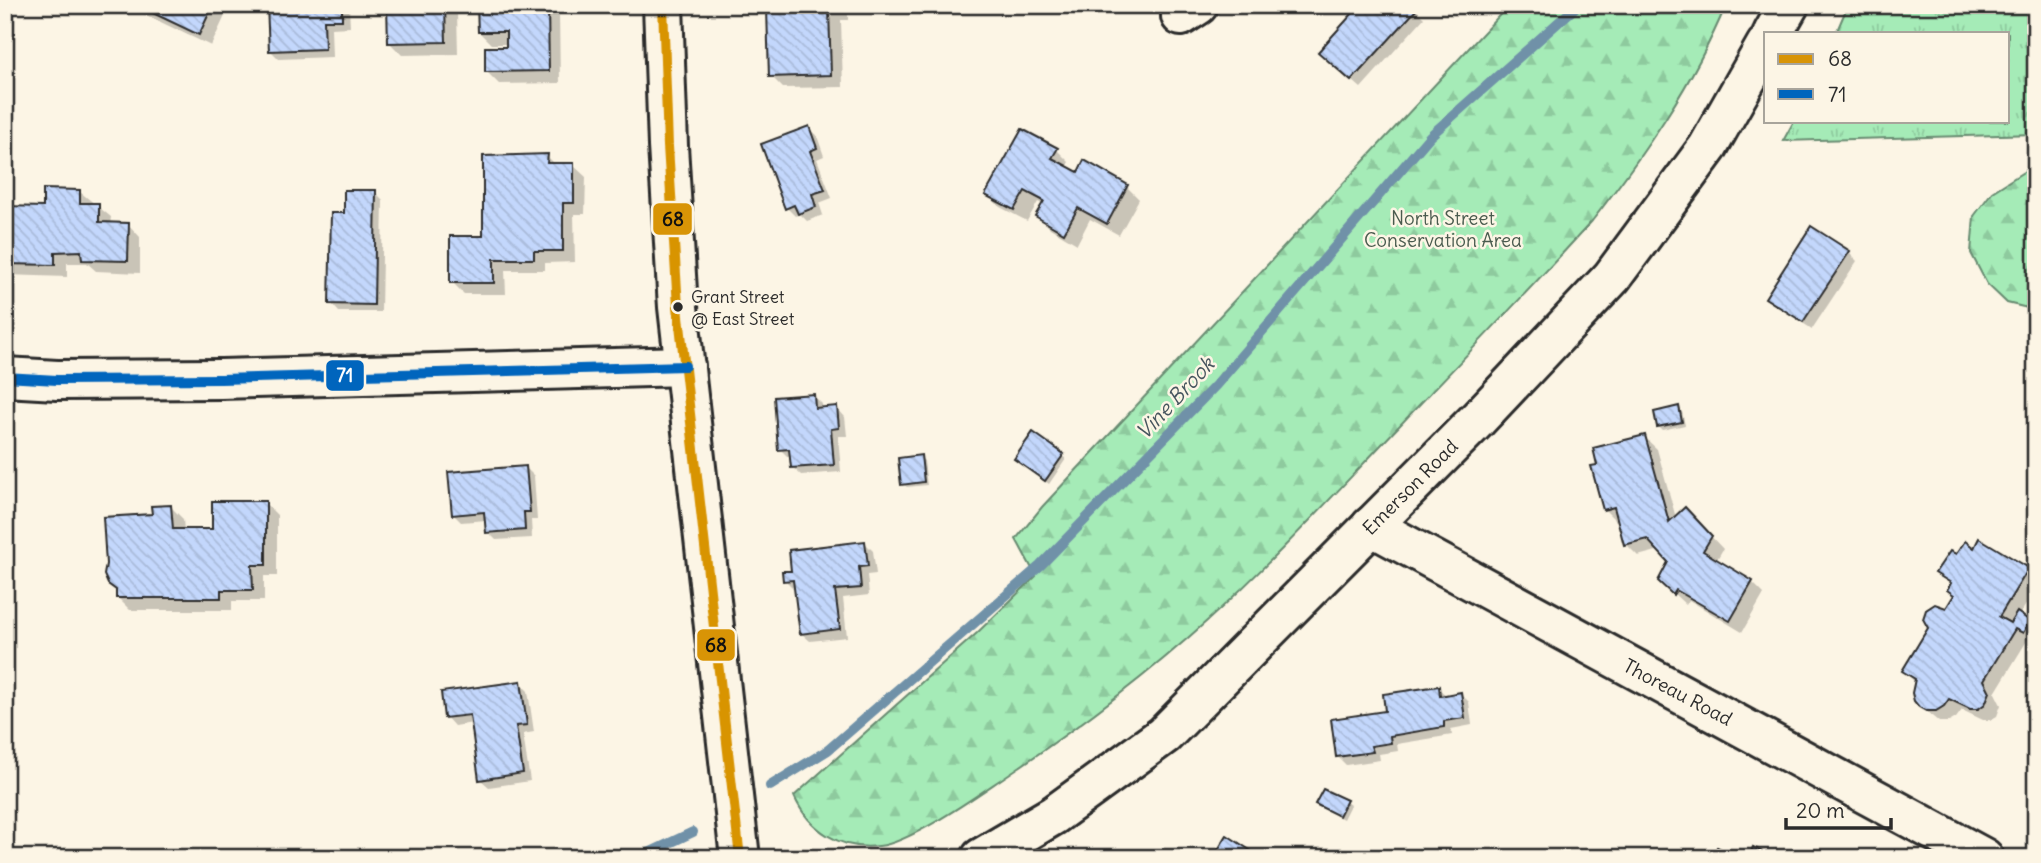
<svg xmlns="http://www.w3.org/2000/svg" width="2041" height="863" viewBox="0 0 2041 863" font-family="Delius,sans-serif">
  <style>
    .grass { fill: url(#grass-tufts); stroke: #688b71; stroke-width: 2 }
    .forest { fill: url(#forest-firs); stroke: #688b71; stroke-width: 2 }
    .shadow { fill: #0003 }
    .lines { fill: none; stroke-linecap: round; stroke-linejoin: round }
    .stream { stroke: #6f91a8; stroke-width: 10 }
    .building { fill: url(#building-back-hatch); stroke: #2b2b2b; stroke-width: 2 }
    .minor-casing { stroke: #2b2b2b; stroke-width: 44 }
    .minor { stroke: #fcf5e5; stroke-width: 38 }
    .bus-1-casing { stroke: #fcf5e5; stroke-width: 16 }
    .bus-2-casing { stroke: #fcf5e5; stroke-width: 16 }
    .bus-1 { stroke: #d89406; stroke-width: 10 }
    .bus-2 { stroke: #0065bd; stroke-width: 10 }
    .bus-dot { fill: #2b2b2b; stroke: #fcf5e5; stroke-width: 2.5 }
    .labels { text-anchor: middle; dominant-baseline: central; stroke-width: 5; stroke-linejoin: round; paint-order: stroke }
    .bus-label { font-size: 17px; fill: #2b2b2b; stroke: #fcf5e5; text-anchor: start }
    .park-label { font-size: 19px; fill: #4a5b4e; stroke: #fcf5e5 }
    .street-label { font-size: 19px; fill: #2b2b2b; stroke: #fcf5e5 }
    .water-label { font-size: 21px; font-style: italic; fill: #47565f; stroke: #fcf5e5 }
    .line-badge { stroke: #fcf5e5; stroke-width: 2.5 }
    .badge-label { font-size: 19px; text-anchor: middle; font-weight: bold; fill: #fff }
    .pale-badge-label { font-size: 19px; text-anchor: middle; font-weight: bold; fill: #111 }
  </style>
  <defs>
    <pattern id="grass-tufts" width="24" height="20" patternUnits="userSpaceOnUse" patternTransform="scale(1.75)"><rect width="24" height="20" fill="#a5ebb7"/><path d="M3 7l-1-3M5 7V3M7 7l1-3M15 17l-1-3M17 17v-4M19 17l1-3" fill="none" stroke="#8eca9e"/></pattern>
    <pattern id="forest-firs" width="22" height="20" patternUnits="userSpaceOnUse" patternTransform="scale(1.75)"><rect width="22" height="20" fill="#a5ebb7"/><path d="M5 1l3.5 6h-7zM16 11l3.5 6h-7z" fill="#8eca9e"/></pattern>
    <pattern id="building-back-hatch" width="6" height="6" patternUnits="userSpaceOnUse" patternTransform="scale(1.75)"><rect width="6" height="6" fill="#c3d7fc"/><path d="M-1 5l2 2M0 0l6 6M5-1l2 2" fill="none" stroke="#a8b9d8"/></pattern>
  </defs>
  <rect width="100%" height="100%" fill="#fcf5e5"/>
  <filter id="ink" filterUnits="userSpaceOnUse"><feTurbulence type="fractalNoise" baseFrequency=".0143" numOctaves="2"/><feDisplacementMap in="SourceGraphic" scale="14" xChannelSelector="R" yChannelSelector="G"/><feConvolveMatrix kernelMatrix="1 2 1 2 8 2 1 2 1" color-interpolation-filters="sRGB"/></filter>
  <g filter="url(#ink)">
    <!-- grass -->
    <path class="grass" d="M1848 5H2036V134L1783 141 1794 121H2008V33H1836Z"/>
    <!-- forest -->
    <g class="forest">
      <path d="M1509 5H1726C1693 84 1644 154 1592 221 1530 290 1465 356 1402 423 1338 490 1276 559 1207 621 1142 680 1072 732 1000 780 972 799 911 842 879 846 841 851 809 830 794 796L977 633 1036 576 1016 539 1042 507Z"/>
      <path d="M2036 158V310L2007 303 1987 284 1971 253 1974 216 1992 192 2028 169Z"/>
    </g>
    <!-- shadow -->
    <g class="shadow">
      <path d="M125 5H230L211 46Z"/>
      <path d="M269 5H349L350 27 331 28 332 57 279 59 271 51Z"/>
      <path d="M389 5H474V12L457 13 458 54 402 55 389 42Z"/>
      <path d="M479 5H551L559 13 560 83 499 84 486 71 508 49V44H491L479 32Z"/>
      <path d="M759 5H848V20H841L843 87 783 88 771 76 769 18 759 8Z"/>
      <path d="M1411 5 1424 18 1361 88 1329 60Z"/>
      <path d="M808 128 817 136 824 156 817 159 832 198 819 203 823 215 807 221 800 214 795 216 787 208Z"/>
      <path d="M1057 150 1069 162 1066 167 1078 174 1084 163 1127 187 1139 199 1119 235 1090 219 1077 244 1050 228 1038 216 1044 205 1038 202 1027 221 1000 207 988 195Z"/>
      <path d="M547 156 556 165H573L586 177 585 214H574L575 262 545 263V270H505L506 294H464L452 282Z"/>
      <path d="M80 192 111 217 110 224H128L140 237V273L96 271 87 263H67V277L5 275V208L45 209Z"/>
      <path d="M375 192 383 200 381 312H339L331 303 346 215Z"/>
      <path d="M1812 229 1849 253 1857 261 1812 329 1776 306 1768 297Z"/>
      <path d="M814 396 822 404V409L837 408 845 417 847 436H838L841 472 801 475 792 467V457H788L780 449Z"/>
      <path d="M1678 408 1682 412 1685 425 1662 430 1658 426Z"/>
      <path d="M1644 437 1657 449 1676 518 1685 509 1723 549 1716 561 1752 582 1764 594 1742 632 1689 600 1686 605 1673 593 1671 562 1660 550 1638 556 1626 544 1619 520 1616 521 1604 509Z"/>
      <path d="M1063 456 1066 459 1049 484 1020 463Z"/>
      <path d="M920 457 924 461 927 485 907 487 903 484Z"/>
      <path d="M526 468 534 476 537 520H531L532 538 496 540 488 532 487 520 461 522 453 514Z"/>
      <path d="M265 503 277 515V576H264V601H232V610H130L118 598 154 516 171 507 183 519 184 530H213Z"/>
      <path d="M5 540 15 569 5 572Z"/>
      <path d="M865 543 873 551 876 574 867 575 869 595 843 598 847 637 810 641 801 633 796 588H793L785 580Z"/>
      <path d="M1974 550 2028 570 2036 578V588L2019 616 2036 629V643L2028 639 1995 693 2001 705 1997 716 1990 720H1983L1962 710 1956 718 1949 722H1939L1920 706 1916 683 1904 671 1955 596 1949 590 1952 586 1937 572 1956 556Z"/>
      <path d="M520 683 528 691 534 732 523 734 530 781 489 787 480 779 473 723 454 726 446 717Z"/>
      <path d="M1438 688 1447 696 1461 694 1469 702 1472 725 1451 729 1452 735 1397 744 1398 751 1379 754 1380 760 1346 765 1338 757 1387 713Z"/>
      <path d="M1346 802 1350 805 1343 819 1317 804Z"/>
    </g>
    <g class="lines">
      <!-- stream -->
      <g class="stream">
        <path d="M770 786 828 750 1040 566 1216 385 1430 136 1578 5"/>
        <path d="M638 858 693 832"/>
      </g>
    </g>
    <!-- building -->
    <g class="building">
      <path d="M136 5H213L199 35Z"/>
      <path d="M267 5H342V20H324L325 49 269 51Z"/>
      <path d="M387 5H445L446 42 388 43Z"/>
      <path d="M477 5H548L549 71 485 72V47H506V32H478Z"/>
      <path d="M758 5H836L837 9H829L831 75 769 77 767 9H758Z"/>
      <path d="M1360 5H1413L1417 9 1351 81 1318 52Z"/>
      <path d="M809 126 817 148 810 151 825 190 812 194 816 207 798 214 794 205 785 209 761 144Z"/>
      <path d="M1022 129 1058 148 1052 158 1078 172 1084 160 1128 185 1107 224 1078 208 1064 233 1035 216 1044 201 1025 191 1014 210 985 195Z"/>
      <path d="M548 154 547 163H574V203H563V251H534V259H494V283H450V236H483V156Z"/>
      <path d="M43 189 80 190V203H99V222L129 223 128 261 82 260 81 251 55 252V265L5 264V206L43 207Z"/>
      <path d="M344 190H376L374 305 329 304 331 213H344Z"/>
      <path d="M1811 226 1850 251 1803 322 1765 298Z"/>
      <path d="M814 394 815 408 837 406 839 428 831 429 834 465 791 468 789 449 778 450 774 397Z"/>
      <path d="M1679 406 1682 422 1657 427 1654 412Z"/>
      <path d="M1033 432 1064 454 1045 481 1014 459Z"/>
      <path d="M1645 435 1669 522 1685 507 1712 536 1703 551 1753 581 1730 621 1676 590 1673 595 1658 581 1668 562 1647 539 1624 545 1614 507 1603 510 1591 466 1597 465 1593 448Z"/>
      <path d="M921 455 924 482 901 485 898 458Z"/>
      <path d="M526 466 530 512H524L525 530 486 533 484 512 452 515 448 472Z"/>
      <path d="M212 501H266V565H252L253 590H221V598H116V590L108 584 104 575 106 564 103 517 152 514 151 506 171 505 173 529H212Z"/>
      <path d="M1979 538 2029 568 1999 617 2010 623 2017 612 2030 621 2023 633 2015 629 1984 680 1990 692 1985 704 1978 709H1970L1949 699 1944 706 1936 711H1926L1919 707 1914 701 1912 693 1915 679 1902 671 1928 628 1923 619 1926 610 1935 604 1946 608 1954 595 1947 590 1951 583 1935 573 1950 551 1956 554 1965 541 1974 548Z"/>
      <path d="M865 541 868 566 859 567 861 588 835 590 840 629 800 634 793 580 783 581 782 571H791L789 550Z"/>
      <path d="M521 681 527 725 516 726 523 773 479 780 470 715 444 718 441 692Z"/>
      <path d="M1439 686 1440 696 1461 692 1465 718 1444 721V727L1390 736 1391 743 1371 746 1373 752 1336 757 1331 719 1385 711 1383 694Z"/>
      <path d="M1323 789 1347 800 1339 816 1315 804Z"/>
      <path d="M1227 835 1262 858H1213Z"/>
      <path d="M1717 847 1738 858H1711Z"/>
      <path d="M1753 847 1774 858H1748Z"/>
    </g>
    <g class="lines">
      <!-- minor casing -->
      <g class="minor-casing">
        <g id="minor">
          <path d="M663 5 668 146 678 307 740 858"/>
          <path d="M1181 16 1198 5"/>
          <path d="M1773 33 1789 5"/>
          <path d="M5 377 57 380 221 379 685 366"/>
          <path d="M1371 526 1984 858"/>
          <path d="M981 858 1054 815 1164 735 1478 419 1612 277 1708 147 1766 45"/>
        </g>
      </g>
      <!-- minor -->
      <use href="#minor" class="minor"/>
      <!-- bus-1 casing -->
      <g class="bus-1-casing">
        <path id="bus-1" d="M663 5 668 146 678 307 740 858"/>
      </g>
      <!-- bus-2 casing -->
      <g class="bus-2-casing">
        <path id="bus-2" d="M5 377 57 380 221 379 685 366"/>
      </g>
      <!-- bus-1 -->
      <use href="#bus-1" class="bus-1"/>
      <!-- bus-2 -->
      <use href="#bus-2" class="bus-2"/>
    </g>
  </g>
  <!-- markers -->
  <circle class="bus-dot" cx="678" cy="307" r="6"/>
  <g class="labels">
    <!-- bus labels -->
    <g class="bus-label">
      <text x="691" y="297">Grant Street<tspan x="691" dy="22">@ East Street</tspan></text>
    </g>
    <!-- park labels -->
    <g class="park-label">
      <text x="1443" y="218">North Street<tspan x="1443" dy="22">Conservation Area</tspan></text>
    </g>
    <!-- street labels -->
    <g class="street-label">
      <text transform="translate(1410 487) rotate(-45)">Emerson Road</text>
      <text transform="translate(1678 692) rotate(28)">Thoreau Road</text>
    </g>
    <!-- water labels -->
    <g class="water-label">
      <text transform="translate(1175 398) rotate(-47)">Vine Brook</text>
    </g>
  </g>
  <g class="line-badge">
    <rect x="652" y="202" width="41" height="34" rx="7" fill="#d89406"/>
    <rect x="325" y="359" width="40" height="33" rx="7" fill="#0065bd"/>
    <rect x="696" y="628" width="40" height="34" rx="7" fill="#d89406"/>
  </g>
  <g class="badge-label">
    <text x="345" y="382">71</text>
  </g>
  <g class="pale-badge-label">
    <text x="673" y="226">68</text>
    <text x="716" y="652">68</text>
  </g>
  <!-- margin -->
  <rect width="2041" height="863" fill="none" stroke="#fcf5e5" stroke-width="28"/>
  <rect x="14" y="14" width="2013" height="835" fill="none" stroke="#2b2b2b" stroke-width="2.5" filter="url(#ink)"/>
  <!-- legend -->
  <rect x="1764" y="32" width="245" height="91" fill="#fcf5e5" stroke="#a8a49b" stroke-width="2"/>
  <rect x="1778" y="54" width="35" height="10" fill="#d89406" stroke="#a8a49b" stroke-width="2"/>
  <text x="1828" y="66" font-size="21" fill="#2b2b2b">68</text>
  <rect x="1778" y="89" width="35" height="10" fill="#0065bd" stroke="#a8a49b" stroke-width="2"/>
  <text x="1828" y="102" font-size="21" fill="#2b2b2b">71</text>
  <!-- scale -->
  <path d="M1786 818v10h105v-10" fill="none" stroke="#2b2b2b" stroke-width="3.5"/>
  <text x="1796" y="818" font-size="21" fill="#2b2b2b" stroke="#fcf5e5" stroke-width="5" paint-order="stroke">20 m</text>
</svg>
